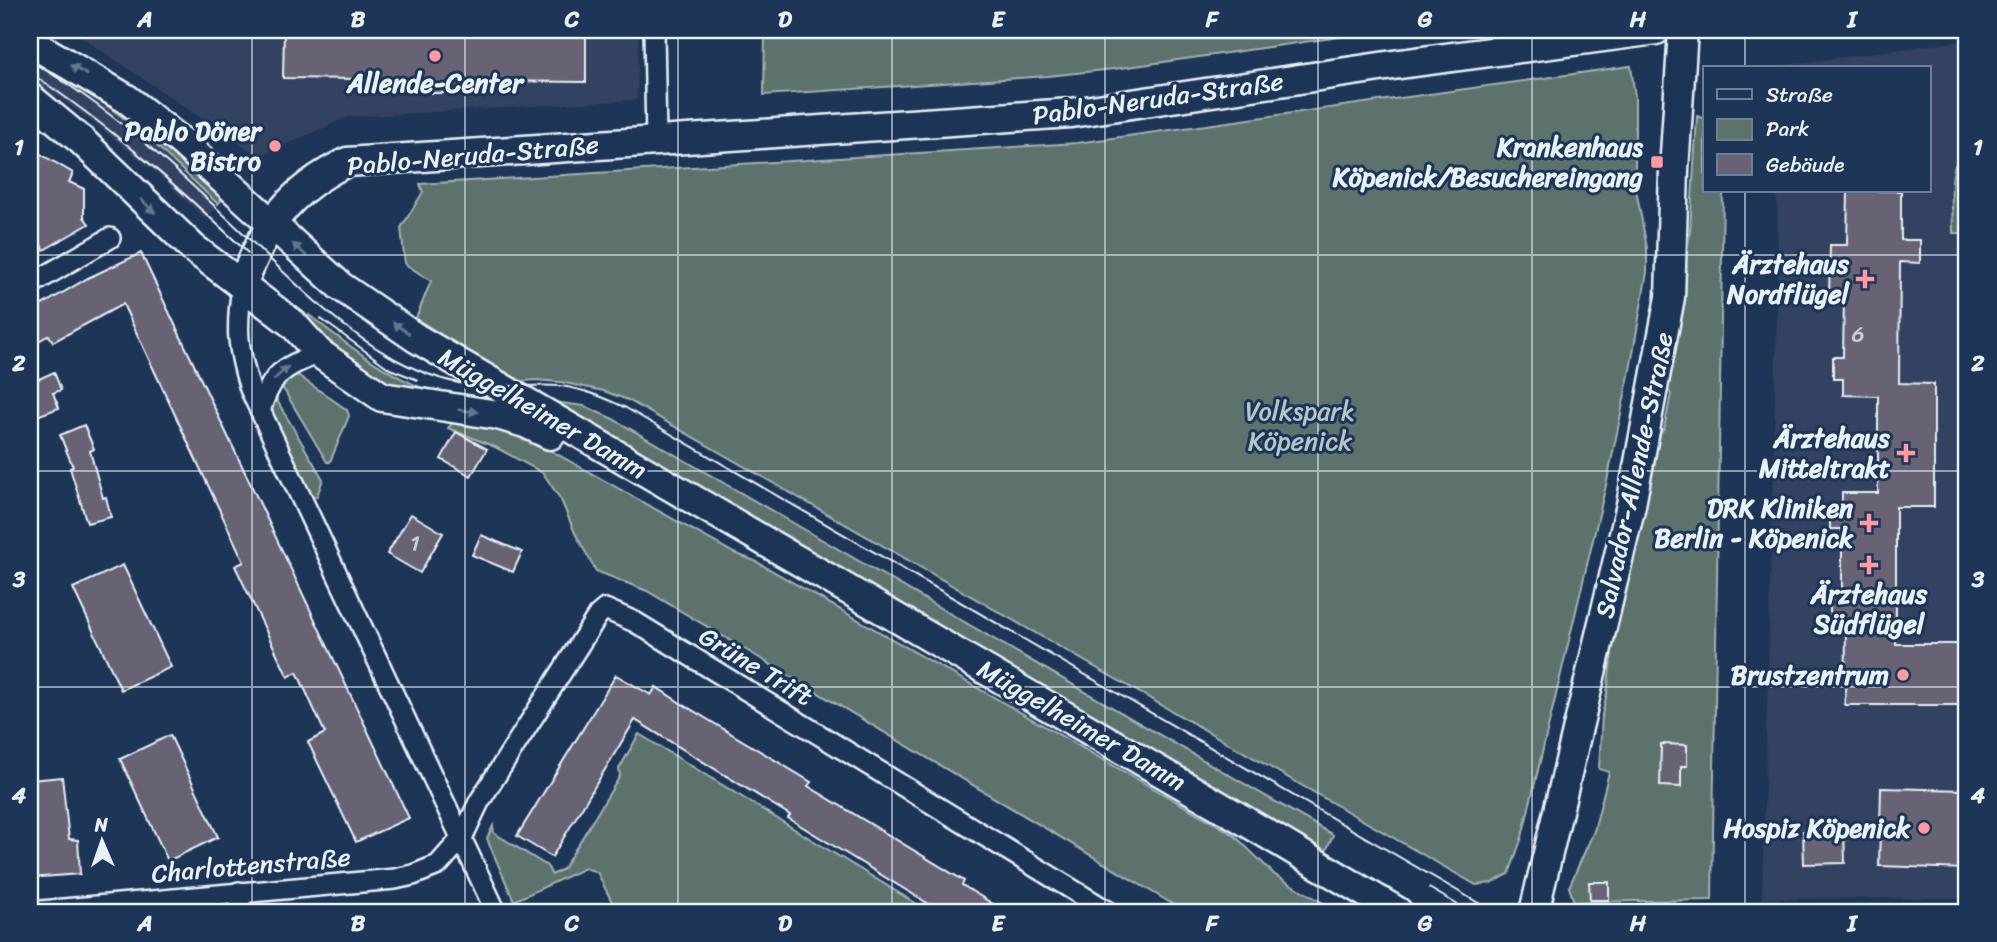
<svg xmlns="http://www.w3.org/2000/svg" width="1997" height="942" viewBox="0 0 1997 942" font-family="Sriracha,sans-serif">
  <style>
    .built { fill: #334260 }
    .green { fill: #5d726d; stroke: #a2b2b2; stroke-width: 2 }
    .building { fill: #676275; stroke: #e8f1f8; stroke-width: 2 }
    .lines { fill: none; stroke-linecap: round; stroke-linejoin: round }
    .street-casing { stroke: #e8f1f8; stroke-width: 24 }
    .secondary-casing { stroke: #e8f1f8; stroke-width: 33 }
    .street { stroke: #1d3557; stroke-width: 19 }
    .secondary { stroke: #1d3557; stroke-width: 28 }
    .tram { stroke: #e8f1f8; stroke-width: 2 }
    .oneway { fill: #64778f }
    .grid { fill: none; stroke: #e8f1f8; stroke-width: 2; stroke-opacity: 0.55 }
    .poi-dot { fill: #ff9aa2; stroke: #1d3557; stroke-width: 2.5 }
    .labels { text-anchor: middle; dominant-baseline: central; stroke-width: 6; stroke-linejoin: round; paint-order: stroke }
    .number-label { font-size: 23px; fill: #c8cdd7 }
    .poi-label { font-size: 26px; font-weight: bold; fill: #e8f1f8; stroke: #1d3557; text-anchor: end }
    .street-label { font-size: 26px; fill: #e8f1f8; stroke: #1d3557 }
    .park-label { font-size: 26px; fill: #b7c5c7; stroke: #1d3557 }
    .neatline { fill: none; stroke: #e8f1f8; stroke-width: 2.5 }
    .grid-label { font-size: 23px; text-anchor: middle; font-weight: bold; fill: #e8f1f8 }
  </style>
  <rect width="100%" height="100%" fill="#1d3557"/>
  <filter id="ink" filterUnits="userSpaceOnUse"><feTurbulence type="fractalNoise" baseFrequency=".0143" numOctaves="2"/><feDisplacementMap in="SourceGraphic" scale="14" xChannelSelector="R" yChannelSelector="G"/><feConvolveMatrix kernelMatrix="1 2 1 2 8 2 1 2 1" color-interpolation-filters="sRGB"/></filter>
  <g filter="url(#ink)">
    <!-- built -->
    <g class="built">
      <path d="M71 30H639L637 100 348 117 259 157Z"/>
      <path d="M1967 40V898L1762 899 1778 278 1777 191H1929V68H1778V66Z"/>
      <path d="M30 54 110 107 172 159 218 204 205 219 155 172 95 124 57 96 52 102 30 85Z"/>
    </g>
    <!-- green -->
    <g class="green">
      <path d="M765 30H1382V31L1114 69 1048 76 764 95Z"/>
      <path d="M1631 66 1635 97V184L1647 248V272L1630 370 1607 481 1522 837 1509 874 1492 883 1476 885 628 400 604 391 560 382 535 380 512 382 416 318 431 281 405 264 401 228 423 192 420 184 1077 143Z"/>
      <path d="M79 85 134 117 224 197 218 204 140 130Z"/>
      <path d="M1697 116 1705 119V191H1723L1712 900 1574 902 1569 887 1594 831 1609 772 1599 769 1602 715 1607 693 1619 594 1656 439 1664 429 1671 394 1667 389V381L1690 232Z"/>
      <path d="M1967 144V233H1953C1953 204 1945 167 1967 144Z"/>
      <path d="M309 315C348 345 386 375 432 392L392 387 303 326Z"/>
      <path d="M296 374 347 410 349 416 330 462H327L281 385Z"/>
      <path d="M275 397 323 479 317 496 311 498C300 475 262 421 275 397Z"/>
      <path d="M546 401 584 406 613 419 1333 835 1326 851Z"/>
      <path d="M454 421 512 429 734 553 755 561 1214 823 1234 835 1275 875 1339 912H1186L647 591 596 571 575 533 561 500 543 473 495 447 448 428Z"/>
      <path d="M639 734 930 912H617L597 872 585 868 514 901 489 844 487 838 493 826 494 833 547 866 552 875 563 869 620 776 619 769Z"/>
    </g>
    <!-- building -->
    <g class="building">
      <path d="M284 30H586V82L480 81 479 93H432V80L283 78Z"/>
      <path d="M30 148 73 173 69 182 84 189V217L89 224 44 250 30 226Z"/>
      <path d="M1848 191H1901V240H1920V263L1900 262 1899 383 1934 384V507H1896V644H1960V705H1845L1846 629H1843V621H1830V601H1842V529H1830V506H1842V493H1878V396L1843 395V379H1833V357H1843L1844 297 1829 296 1830 245H1847Z"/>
      <path d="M141 253 409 818 356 842 308 742 325 733 297 672 288 677 235 566 244 562 123 304 53 342 49 335 30 346V312L88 278Z"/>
      <path d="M54 372 61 390 53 393 59 408 37 416 30 394V383Z"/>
      <path d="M84 425 94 449 90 451 103 498 106 497 111 517 87 523 70 468 73 467 60 435Z"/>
      <path d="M456 432 487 449 471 476 441 459Z"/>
      <path d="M411 514 443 533 420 573 387 554Z"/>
      <path d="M481 535 522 552 513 572 472 555Z"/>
      <path d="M123 565 171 667 121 690 73 588Z"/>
      <path d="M616 675 651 695 656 687 679 702 811 782 808 786 964 881 962 885 1006 912H942L788 818 790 815 635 720 552 857 517 836Z"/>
      <path d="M170 735 218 837 168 861 120 759Z"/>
      <path d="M1661 744 1687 745V766H1681V787L1660 786Z"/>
      <path d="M62 777 69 839 78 840 80 874 30 878V844H33L30 780Z"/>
      <path d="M1881 788 1967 790V869L1879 866Z"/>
      <path d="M1844 826 1845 863 1804 864 1803 831H1819V827Z"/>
      <path d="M1589 882H1609V900H1590Z"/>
    </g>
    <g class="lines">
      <!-- street casing -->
      <g class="street-casing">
        <g id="street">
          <path d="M654 30 656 140"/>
          <path d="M30 285 110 238"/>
          <path d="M242 286C236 329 237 347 250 389L496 912"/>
          <path d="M260 411C272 372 283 368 319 353"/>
          <path d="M239 892 241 912"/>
          <path d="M30 912 395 879 413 875 438 865 462 838 479 802 598 615 605 609 635 622 1109 912"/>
        </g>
      </g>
      <!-- secondary casing -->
      <g class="secondary-casing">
        <g id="secondary">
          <path d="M30 42 127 99 182 142 340 286 416 338 1235 815 1398 912"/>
          <path d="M30 98 82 141 193 248 293 324 319 353 382 397 498 415 525 423 550 435"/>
          <path d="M242 286C264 226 289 190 347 162L1071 113 1400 64 1656 30"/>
          <path d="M1534 912 1631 505 1670 297 1674 170 1683 30"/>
        </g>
      </g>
      <!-- street -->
      <use href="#street" class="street"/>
      <!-- secondary -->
      <use href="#secondary" class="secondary"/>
      <!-- tram -->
      <g class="tram">
        <path d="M30 61C111 107 177 170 244 234 291 279 338 328 395 359 421 373 451 384 481 386 507 388 534 384 560 386 584 389 605 398 626 408L1494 912"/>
        <path d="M30 73C110 125 179 188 248 253"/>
        <path d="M321 319 390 369 418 380"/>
        <path d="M1429 888 1470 912"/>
      </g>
    </g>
    <!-- one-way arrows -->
    <defs><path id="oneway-solid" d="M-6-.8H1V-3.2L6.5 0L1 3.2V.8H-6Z" transform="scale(1.75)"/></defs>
    <g class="oneway">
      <use href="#oneway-solid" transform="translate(79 70) rotate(-150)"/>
      <use href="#oneway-solid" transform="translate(148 206) rotate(44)"/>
      <use href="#oneway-solid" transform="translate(300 250) rotate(-138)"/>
      <use href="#oneway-solid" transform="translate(401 328) rotate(-145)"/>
      <use href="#oneway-solid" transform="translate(281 373) rotate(-43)"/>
      <use href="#oneway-solid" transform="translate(468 411) rotate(8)"/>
    </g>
  </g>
  <!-- grid -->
  <path class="grid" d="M252 30V912M465 30V912M678 30V912M892 30V912M1105 30V912M1318 30V912M1532 30V912M1745 30V68M1745 191V912M30 255H1967M30 471H1967M30 687H1967"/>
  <!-- markers -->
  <g class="poi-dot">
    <circle cx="435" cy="56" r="7"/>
    <circle cx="275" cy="146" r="7"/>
    <rect x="1650" y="155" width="14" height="14" rx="3.5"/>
    <path d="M1861.5 268.5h7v7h7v7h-7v7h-7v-7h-7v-7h7z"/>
    <path d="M1902.5 442.5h7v7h7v7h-7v7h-7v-7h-7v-7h7z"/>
    <path d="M1865.5 512.5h7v7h7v7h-7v7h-7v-7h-7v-7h7z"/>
    <path d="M1865.5 554.5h7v7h7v7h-7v7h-7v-7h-7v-7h7z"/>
    <circle cx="1903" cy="675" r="7"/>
    <circle cx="1924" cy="828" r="7"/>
  </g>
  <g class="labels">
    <!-- number labels -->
    <g class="number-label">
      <text x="1858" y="334">6</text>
      <text x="415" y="543">1</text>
    </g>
    <!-- poi labels -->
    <g class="poi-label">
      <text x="435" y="83" text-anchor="middle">Allende-Center</text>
      <text x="261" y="131">Pablo Döner<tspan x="261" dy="30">Bistro</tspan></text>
      <text x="1643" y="147">Krankenhaus<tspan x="1643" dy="30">Köpenick/Besuchereingang</tspan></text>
      <text x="1849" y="264">Ärztehaus<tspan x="1849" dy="30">Nordflügel</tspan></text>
      <text x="1890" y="438">Ärztehaus<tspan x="1890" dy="30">Mitteltrakt</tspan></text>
      <text x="1853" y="508">DRK Kliniken<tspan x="1853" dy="30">Berlin - Köpenick</tspan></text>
      <text x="1869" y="594" text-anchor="middle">Ärztehaus<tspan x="1869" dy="30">Südflügel</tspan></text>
      <text x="1889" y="675">Brustzentrum</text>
      <text x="1910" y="828">Hospiz Köpenick</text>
    </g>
    <!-- street labels -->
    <g class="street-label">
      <text transform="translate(1158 98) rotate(-8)">Pablo-Neruda-Straße</text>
      <text transform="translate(473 155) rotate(-5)">Pablo-Neruda-Straße</text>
      <text transform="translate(543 413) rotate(30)">Müggelheimer Damm</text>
      <text transform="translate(1634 475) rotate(-78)">Salvador-Allende-Straße</text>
      <text transform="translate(756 666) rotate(31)">Grüne Trift</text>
      <text transform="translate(1082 725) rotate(30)">Müggelheimer Damm</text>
      <text transform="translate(251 865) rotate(-5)">Charlottenstraße</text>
    </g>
    <!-- park labels -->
    <g class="park-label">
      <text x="1300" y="411">Volkspark<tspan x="1300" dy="30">Köpenick</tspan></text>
    </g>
  </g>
  <!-- margin -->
  <rect width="1997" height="942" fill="none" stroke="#1d3557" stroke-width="77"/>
  <!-- legend -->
  <rect x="1703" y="66" width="228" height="126" fill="#1d3557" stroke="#6e8097" stroke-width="2"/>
  <rect x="1717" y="89" width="35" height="10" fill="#1d3557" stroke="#6e8097" stroke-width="2"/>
  <text x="1766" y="102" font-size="21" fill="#e8f1f8">Straße</text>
  <rect x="1717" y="119" width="35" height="21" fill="#5d726d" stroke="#6e8097" stroke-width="2"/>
  <text x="1766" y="136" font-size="21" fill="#e8f1f8">Park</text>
  <rect x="1717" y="154" width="35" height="21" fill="#676275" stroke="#6e8097" stroke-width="2"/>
  <text x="1766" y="172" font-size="21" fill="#e8f1f8">Gebäude</text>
  <!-- north arrow -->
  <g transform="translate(102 841) rotate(358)" stroke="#1d3557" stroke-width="5" paint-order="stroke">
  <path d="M0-5L12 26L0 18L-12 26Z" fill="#e8f1f8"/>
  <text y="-10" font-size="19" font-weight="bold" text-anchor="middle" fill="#e8f1f8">N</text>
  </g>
  <rect x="38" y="38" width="1920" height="866" class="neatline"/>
  <g class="grid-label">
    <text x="145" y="27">A</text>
    <text x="358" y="27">B</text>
    <text x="572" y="27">C</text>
    <text x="785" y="27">D</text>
    <text x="998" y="27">E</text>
    <text x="1212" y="27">F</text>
    <text x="1425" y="27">G</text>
    <text x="1638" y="27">H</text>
    <text x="1852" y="27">I</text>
    <text x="19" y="155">1</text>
    <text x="1978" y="155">1</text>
    <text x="19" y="371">2</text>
    <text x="1978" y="371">2</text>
    <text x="19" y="587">3</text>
    <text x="1978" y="587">3</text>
    <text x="19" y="803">4</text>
    <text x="1978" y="803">4</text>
    <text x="145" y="931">A</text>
    <text x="358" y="931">B</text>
    <text x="572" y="931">C</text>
    <text x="785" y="931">D</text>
    <text x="998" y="931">E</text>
    <text x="1212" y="931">F</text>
    <text x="1425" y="931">G</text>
    <text x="1638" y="931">H</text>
    <text x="1852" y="931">I</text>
  </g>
</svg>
